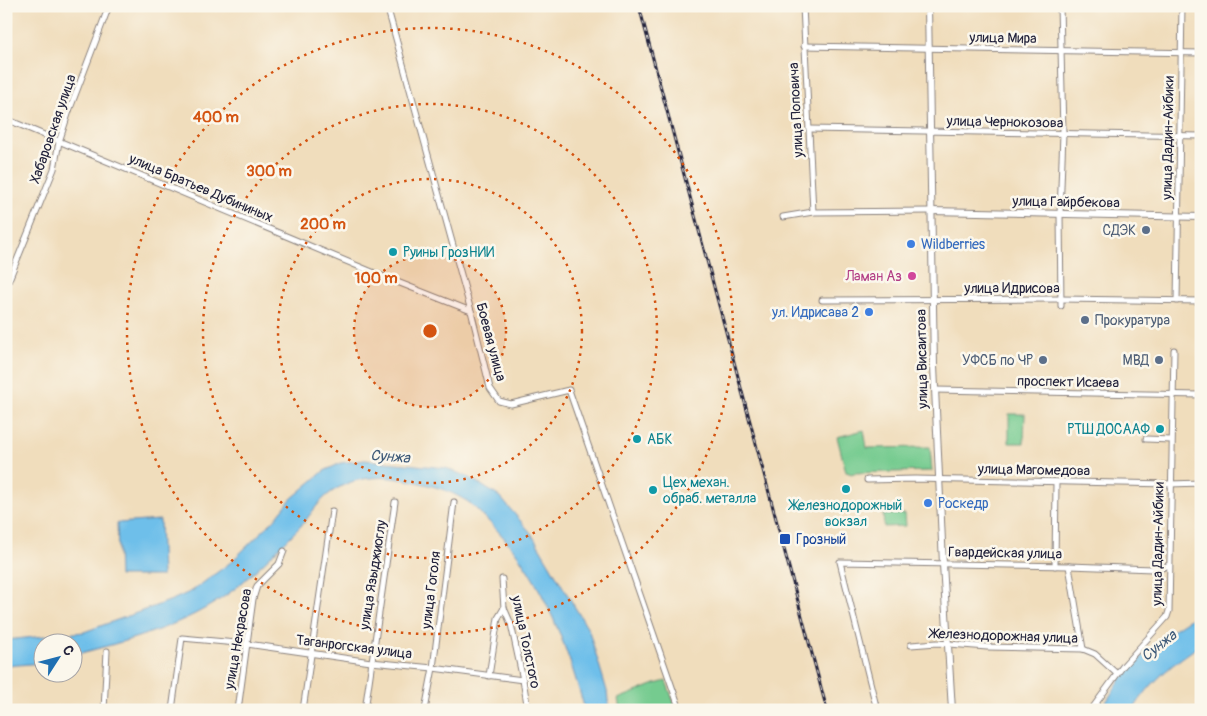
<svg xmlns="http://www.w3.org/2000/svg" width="1207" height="716" viewBox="0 0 1207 716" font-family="Pangolin,sans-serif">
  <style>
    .green { fill: #75cb8f; stroke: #4c7665 }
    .water { fill: #6ebfea; stroke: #487092 }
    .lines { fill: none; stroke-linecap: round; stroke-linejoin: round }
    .minor-casing { stroke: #89807c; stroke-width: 7 }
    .major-casing { stroke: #89807c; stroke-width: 8 }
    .minor { stroke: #fff; stroke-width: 5 }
    .major { stroke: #fff; stroke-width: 6 }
    .rail-casing { stroke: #22223b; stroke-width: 3 }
    .rail { stroke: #fbf7ec; stroke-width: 1; stroke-dasharray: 4; stroke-linecap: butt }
    .ring { fill: none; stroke: #d45411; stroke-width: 2.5; stroke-dasharray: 2.5 5 }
    .service-dot { fill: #5c6f8a; stroke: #fbf7ec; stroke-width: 2 }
    .shop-dot { fill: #3f7fe0; stroke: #fbf7ec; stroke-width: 2 }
    .culture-dot { fill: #0f9aa8; stroke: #fbf7ec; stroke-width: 2 }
    .hotel-dot { fill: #d1479c; stroke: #fbf7ec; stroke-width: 2 }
    .transit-dot { fill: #1a4fb4; stroke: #fbf7ec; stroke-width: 2 }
    .labels { text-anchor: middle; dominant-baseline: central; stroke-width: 5; stroke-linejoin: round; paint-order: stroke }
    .street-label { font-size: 14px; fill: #22223b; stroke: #fbf7ec }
    .service-label { font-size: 14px; fill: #4e5e75; stroke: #fbf7ec; text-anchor: end }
    .shop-label { font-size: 14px; fill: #366cbe; stroke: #fbf7ec; text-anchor: start }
    .culture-label { font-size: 14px; fill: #0d838f; stroke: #fbf7ec; text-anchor: start }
    .hotel-label { font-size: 14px; fill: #b23c85; stroke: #fbf7ec; text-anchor: end }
    .transit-label { font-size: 14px; fill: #164399; stroke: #fbf7ec; text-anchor: start }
    .water-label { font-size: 15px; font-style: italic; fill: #3d5978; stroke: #fbf7ec }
    .centre { fill: #d45411; stroke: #fbf7ec; stroke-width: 2.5 }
    .ring-label { font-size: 15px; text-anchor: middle; font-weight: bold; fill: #d45411; stroke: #fbf7ec; stroke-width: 5; stroke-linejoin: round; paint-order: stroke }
  </style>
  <rect width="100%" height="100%" fill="#fbf7ec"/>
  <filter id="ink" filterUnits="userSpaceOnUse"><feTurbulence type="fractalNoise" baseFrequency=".02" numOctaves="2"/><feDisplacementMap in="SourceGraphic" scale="10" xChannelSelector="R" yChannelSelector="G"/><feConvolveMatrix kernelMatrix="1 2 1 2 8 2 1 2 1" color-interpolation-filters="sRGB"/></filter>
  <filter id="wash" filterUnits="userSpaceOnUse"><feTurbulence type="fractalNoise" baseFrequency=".0096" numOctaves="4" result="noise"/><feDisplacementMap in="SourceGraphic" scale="20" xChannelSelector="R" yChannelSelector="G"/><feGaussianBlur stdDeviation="1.12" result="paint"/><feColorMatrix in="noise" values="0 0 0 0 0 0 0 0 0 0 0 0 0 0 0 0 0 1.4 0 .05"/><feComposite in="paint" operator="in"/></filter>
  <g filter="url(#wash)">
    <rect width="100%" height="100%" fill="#f0ddbc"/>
    <!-- green -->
    <g class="green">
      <path d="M1009 414H1025L1024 443H1009Z"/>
      <path d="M864 430 867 448 930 447 932 471 853 473 852 474 846 472 837 437Z"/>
      <path d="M905 514 906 526 884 527 883 515Z"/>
      <path d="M666 681 677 710H620L618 699 655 684Z"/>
    </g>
    <!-- water -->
    <g class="water">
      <path d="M365 460 446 468 470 478 500 497 531 533 589 631 607 691 609 710H585C565 640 539 568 485 518 479 512 472 504 465 500 449 490 430 485 412 481 387 476 361 475 338 488 318 499 313 513 299 528 281 546 263 564 244 581 197 623 132 640 73 655L72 644H42V663L6 666V640L84 632 172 600 192 591 231 562 275 519 291 499 324 471 341 463Z"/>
      <path d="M160 520 162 576H119L117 523Z"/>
      <path d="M1201 612V645C1174 662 1150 682 1133 710H1101L1127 669 1176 628Z"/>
    </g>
  </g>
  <g filter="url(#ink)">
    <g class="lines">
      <!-- minor casing -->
      <g class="minor-casing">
        <g id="minor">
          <path d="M387 6 471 311 490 388 499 401 511 404 569 390 680 710"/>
          <path d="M803 6 813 212"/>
          <path d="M1060 6 1063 133 1060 214 1061 306"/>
          <path d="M804 46 1201 53"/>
          <path d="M6 119 377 274 471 311"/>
          <path d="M809 129 1201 136"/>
          <path d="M783 217 813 212 931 211"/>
          <path d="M6 287 54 169 59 142 69 111 109 6"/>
          <path d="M822 300 1061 299 1201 301"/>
          <path d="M1177 301 1182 6"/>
          <path d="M935 390 1201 395"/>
          <path d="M1146 439 1171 440"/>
          <path d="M867 480 915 479 1170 484 1201 483"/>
          <path d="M1055 566 1056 482"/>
          <path d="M1069 566 1083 649"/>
          <path d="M502 579 504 608 511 624 523 680 528 710"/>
          <path d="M911 645 937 643 987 647 1083 649 1095 654 1117 674"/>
          <path d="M489 676 498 618 504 608"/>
          <path d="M104 710 107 651"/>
          <path d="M172 710 182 638 247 644 371 662 433 668 523 680"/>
          <path d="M238 710 253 599 257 586 279 564 284 551"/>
          <path d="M303 710 332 511"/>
          <path d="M365 710 395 502"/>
          <path d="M425 710 433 668 454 502"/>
          <path d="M877 710 840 562 1069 566 1153 569 1162 568 1169 565"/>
          <path d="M1091 710 1123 666 1167 617 1169 611 1174 350"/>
        </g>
      </g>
      <!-- major casing -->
      <g class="major-casing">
        <g id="major">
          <path d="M928 6 934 366 943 564 952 710"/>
          <path d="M931 211 1201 217"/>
        </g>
      </g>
      <!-- minor -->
      <use href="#minor" class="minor"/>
      <!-- major -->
      <use href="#major" class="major"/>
      <!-- rail casing -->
      <g class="rail-casing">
        <path id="rail" d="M639 6 827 710"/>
      </g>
      <!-- rail -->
      <use href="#rail" class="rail"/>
    </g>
  </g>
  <!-- distance rings -->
  <circle cx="430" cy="331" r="76" fill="#d45411" fill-opacity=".12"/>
  <g class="ring">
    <circle cx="430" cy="331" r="76"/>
    <circle cx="430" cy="331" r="152"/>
    <circle cx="430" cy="331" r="227"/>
    <circle cx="430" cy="331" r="303"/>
  </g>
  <!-- markers -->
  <g class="service-dot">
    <circle cx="1146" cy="230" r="5"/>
    <circle cx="1085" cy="320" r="5"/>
    <circle cx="1043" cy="360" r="5"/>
    <circle cx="1159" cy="360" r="5"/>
  </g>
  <g class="shop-dot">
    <circle cx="911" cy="244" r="5"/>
    <circle cx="869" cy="312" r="5"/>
    <circle cx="928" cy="503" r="5"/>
  </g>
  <g class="culture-dot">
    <circle cx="393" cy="252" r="5"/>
    <circle cx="1160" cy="429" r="5"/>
    <circle cx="637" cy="439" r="5"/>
    <circle cx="846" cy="489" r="5"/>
    <circle cx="653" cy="490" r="5"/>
  </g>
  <circle class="hotel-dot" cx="912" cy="276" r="5"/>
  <rect class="transit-dot" x="779" y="533" width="12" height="12" rx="2.5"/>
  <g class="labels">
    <!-- street labels -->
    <g class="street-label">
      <text transform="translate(1003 38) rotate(1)">улица Мира</text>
      <text transform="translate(796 110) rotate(-93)">улица Поповича</text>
      <text transform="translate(1005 122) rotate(1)">улица Чернокозова</text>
      <text transform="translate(53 129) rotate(-71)">Хабаровская улица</text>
      <text transform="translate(1168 138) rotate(-89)">улица Дадин-Айбики</text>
      <text transform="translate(201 188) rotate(23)">улица Братьев Дубининых</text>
      <text transform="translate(1066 202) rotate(1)">улица Гайрбекова</text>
      <text x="1012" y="288">улица Идрисова</text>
      <text transform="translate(491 342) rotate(75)">Боевая улица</text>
      <text transform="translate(922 359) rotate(-91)">улица Висаитова</text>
      <text transform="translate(1068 382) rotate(1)">проспект Исаева</text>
      <text transform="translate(1034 470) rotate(1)">улица Магомедова</text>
      <text transform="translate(1158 544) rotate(-89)">улица Дадин-Айбики</text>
      <text transform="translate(1005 553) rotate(1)">Гвардейская улица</text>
      <text transform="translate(373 575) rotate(-81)">улица Языджиоглу</text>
      <text transform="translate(431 590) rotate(-83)">улица Гоголя</text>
      <text transform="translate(1004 636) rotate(2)">Железнодорожная улица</text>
      <text transform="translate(238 639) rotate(-80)">улица Некрасова</text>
      <text transform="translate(526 642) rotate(78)">улица Толстого</text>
      <text transform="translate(354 647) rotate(7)">Таганрогская улица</text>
    </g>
    <!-- service labels -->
    <g class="service-label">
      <text x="1136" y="230">СДЭК</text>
      <text x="1095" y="320" text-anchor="start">Прокуратура</text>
      <text x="1033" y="360">УФСБ по ЧР</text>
      <text x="1149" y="360">МВД</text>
    </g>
    <!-- shop labels -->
    <g class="shop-label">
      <text x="921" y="244">Wildberries</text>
      <text x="859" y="312" text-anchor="end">ул. Идрисава 2</text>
      <text x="938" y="503">Роскедр</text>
    </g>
    <!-- culture labels -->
    <g class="culture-label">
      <text x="403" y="252">Руины ГрозНИИ</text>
      <text x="1150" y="429" text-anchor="end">РТШ ДОСААФ</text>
      <text x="647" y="439">АБК</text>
      <text x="663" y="482">Цех механ.<tspan x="663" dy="16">обраб. металла</tspan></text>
      <text x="846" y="505" text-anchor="middle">Железнодорожный<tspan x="846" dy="16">вокзал</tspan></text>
    </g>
    <!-- hotel labels -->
    <g class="hotel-label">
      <text x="902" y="276">Ламан Аз</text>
    </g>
    <!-- transit labels -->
    <g class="transit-label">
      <text x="796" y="539">Грозный</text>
    </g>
    <!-- water labels -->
    <g class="water-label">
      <text transform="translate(390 457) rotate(4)">Сунжа</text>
      <text transform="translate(1159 646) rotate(-38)">Сунжа</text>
    </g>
  </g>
  <circle cx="430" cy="331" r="8" class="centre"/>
  <g class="ring-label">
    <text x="216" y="122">400 m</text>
    <text x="269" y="176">300 m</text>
    <text x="323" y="229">200 m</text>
    <text x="376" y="283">100 m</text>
  </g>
  <!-- margin -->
  <rect width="1207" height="716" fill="none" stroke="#fbf7ec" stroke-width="25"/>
  <!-- north arrow -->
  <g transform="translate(58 658) rotate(54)"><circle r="24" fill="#fbf7ec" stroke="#a4a2a5"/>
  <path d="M0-4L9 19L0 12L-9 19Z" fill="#1f6fb2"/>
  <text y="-8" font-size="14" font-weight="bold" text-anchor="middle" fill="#22223b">С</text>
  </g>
</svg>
